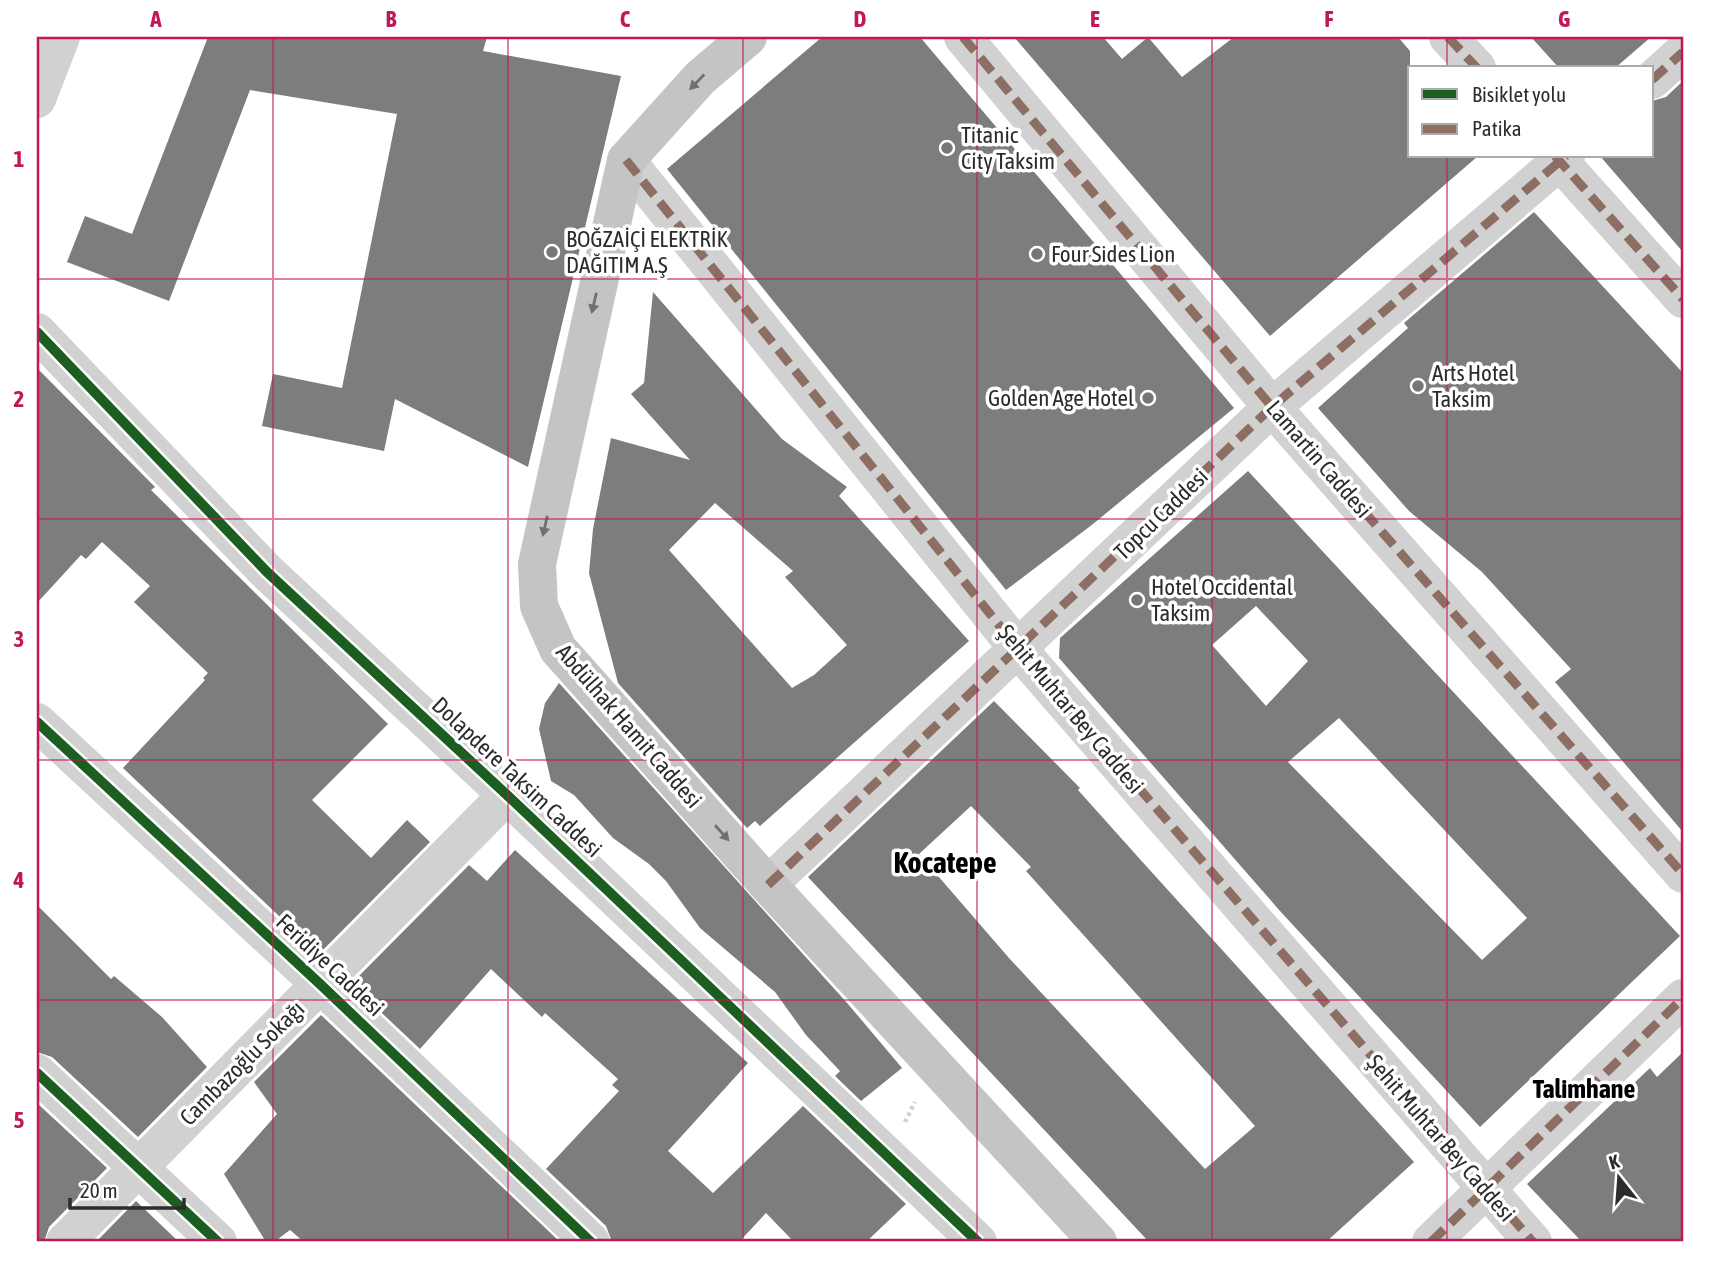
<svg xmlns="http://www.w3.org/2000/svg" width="1720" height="1279" viewBox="0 0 1720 1279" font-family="'Asap Condensed',sans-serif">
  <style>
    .building { fill: #7d7d7d; fill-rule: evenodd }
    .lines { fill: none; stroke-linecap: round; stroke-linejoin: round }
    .path { stroke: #d1d1d1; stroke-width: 4.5; stroke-dasharray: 3.5 3.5; stroke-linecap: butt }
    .minor { stroke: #d1d1d1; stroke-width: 38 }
    .major { stroke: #c4c4c4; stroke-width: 38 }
    .quiet { stroke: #8d6e63; stroke-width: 9; stroke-dasharray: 18 9; stroke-linecap: butt }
    .cycleway-casing { stroke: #fff; stroke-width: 15 }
    .cycleway { stroke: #1b5e20; stroke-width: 10 }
    .oneway { fill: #707070 }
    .grid { fill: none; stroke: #c2185b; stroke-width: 2; stroke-opacity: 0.55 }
    .poi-dot { fill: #767676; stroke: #fff; stroke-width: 2.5 }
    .labels { text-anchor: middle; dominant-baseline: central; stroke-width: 7; stroke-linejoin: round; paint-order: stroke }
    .poi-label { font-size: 23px; fill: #2c2c2c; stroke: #fff; text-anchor: start }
    .street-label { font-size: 23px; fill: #2c2c2c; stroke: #fff }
    .quarter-label { font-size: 26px; font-weight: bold; fill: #000; stroke: #fff }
    .district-label { font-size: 30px; font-weight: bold; fill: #000; stroke: #fff }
    .neatline { fill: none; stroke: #c2185b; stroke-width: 2.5 }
    .grid-label { font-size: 23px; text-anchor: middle; font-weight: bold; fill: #c2185b }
  </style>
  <rect width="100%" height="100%" fill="#fff"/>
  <!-- building -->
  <g class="building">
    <path d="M208 37H487L483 51 621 76 528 467 395 399 384 451 262 426 273 374 342 388 397 114 250 90 169 301 67 262 85 216 132 234Z"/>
    <path d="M822 37H920L1234 408 1093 524 1006 590 667 169Z"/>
    <path d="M1014 37H1103L1122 59 1148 37 1182 77 1234 37H1398L1410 51V156H1478L1270 336Z"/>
    <path d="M1531 37H1651L1615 68H1559Z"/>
    <path d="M1683 81V252L1600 156H1652V101L1666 97Z"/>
    <path d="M1534 212 1683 373V832L1555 682 1571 669 1482 572 1409 511 1318 408 1408 328 1404 323Z"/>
    <path d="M653 292 782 439 847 487 839 496 969 641 760 826 755 821 747 828 618 683 589 573 593 529 611 438 690 460 631 394 644 383ZM715 503 793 571 785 577 847 645 814 675 792 688 669 550Z"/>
    <path d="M37 368 155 487 151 490 388 724 312 800 371 858 407 820 430 842 319 954 123 768 205 680 203 678 208 673 134 602 150 586 102 542 86 559 81 555 37 603Z"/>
    <path d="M1248 471 1680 936 1480 1127 1280 911 1059 658 1060 638ZM1256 606 1308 661 1266 706 1212 645ZM1339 718 1527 918 1482 960 1288 762Z"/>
    <path d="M559 683 848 1004 902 1068 861 1101 835 1076 840 1071 806 1035 775 992 700 928 666 881 649 864 613 838 574 795 551 781 539 729 545 703Z"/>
    <path d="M994 701 1080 788 1078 790 1138 857 1414 1162 1326 1242H1149L808 877ZM971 806 1031 867 1026 871 1255 1126 1205 1169 1009 958 919 854Z"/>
    <path d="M515 850 748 1063 668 1151 713 1193 803 1106 906 1204 866 1242H794L766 1213 739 1242H612L606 1226 546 1169 619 1091 612 1085 618 1079 545 1013 542 1017 491 969 420 1049 351 984 469 865 487 881Z"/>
    <path d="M37 905 111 979 114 976 162 1017 207 1067 138 1137 52 1057 37 1052Z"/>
    <path d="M321 1015 560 1242H304L290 1230 274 1242H266L224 1174 277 1114 254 1082Z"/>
    <path d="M1683 1052V1242H1582L1527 1184 1650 1068 1657 1077Z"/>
    <path d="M37 1103 107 1168 49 1227 44 1242H37Z"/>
    <path d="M136 1201 179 1242H96Z"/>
  </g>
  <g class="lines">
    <!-- path -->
    <path class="path" d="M905 1122 915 1102"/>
    <!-- minor -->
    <g class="minor">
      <path d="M963 37 1272 407 1683 874"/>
      <path d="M1448 37 1477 68"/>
      <path d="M1652 80 1683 52"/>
      <path d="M37 99 61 37"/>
      <path d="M1555 156 1683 299"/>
      <path d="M626 160 1019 650 1533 1242"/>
      <path d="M37 332 267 572 507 795 978 1242"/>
      <path d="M37 722 320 984 591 1242"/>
      <path d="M768 885 1272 407 1566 156"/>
      <path d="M37 1073 218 1242"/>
      <path d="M65 1242 507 795"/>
      <path d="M1431 1242 1683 998"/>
    </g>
    <!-- major -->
    <path class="major" d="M748 37 700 78 626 160 537 564 539 606 558 649 768 885 1098 1242"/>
    <!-- quiet -->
    <g class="quiet">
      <path d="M963 37 1272 407 1683 874"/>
      <path d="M1448 37 1477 68"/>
      <path d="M1652 80 1683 52"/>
      <path d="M1555 156 1683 299"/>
      <path d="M626 160 1019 650 1533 1242"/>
      <path d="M768 885 1272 407 1566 156"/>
      <path d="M1431 1242 1683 998"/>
    </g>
    <!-- cycleway casing -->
    <g class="cycleway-casing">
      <g id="cycleway">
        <path d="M37 332 267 572 507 795 978 1242"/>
        <path d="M37 722 320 984 591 1242"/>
        <path d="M37 1073 218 1242"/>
      </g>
    </g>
    <!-- cycleway -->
    <use href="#cycleway" class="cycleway"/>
  </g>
  <!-- one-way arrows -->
  <defs><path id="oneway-solid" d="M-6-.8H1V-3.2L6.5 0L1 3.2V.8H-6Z" transform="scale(1.75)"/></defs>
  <g class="oneway">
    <use href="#oneway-solid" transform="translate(697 82) rotate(134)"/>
    <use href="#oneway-solid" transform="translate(594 303) rotate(103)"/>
    <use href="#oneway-solid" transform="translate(545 526) rotate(103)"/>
    <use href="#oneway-solid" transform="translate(722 833) rotate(48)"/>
  </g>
  <!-- grid -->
  <path class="grid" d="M273 37V1242M508 37V1242M743 37V1242M977 37V1242M1212 37V1242M1447 37V68M1447 156V1242M37 279H1683M37 519H1683M37 760H1683M37 1000H1683"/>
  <!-- markers -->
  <g class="poi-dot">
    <circle cx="947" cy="148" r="7"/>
    <circle cx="552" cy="252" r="7"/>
    <circle cx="1037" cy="254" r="7"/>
    <circle cx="1418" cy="386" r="7"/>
    <circle cx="1148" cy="398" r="7"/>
    <circle cx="1137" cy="600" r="7"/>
  </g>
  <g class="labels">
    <!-- poi labels -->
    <g class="poi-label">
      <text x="961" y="135">Titanic<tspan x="961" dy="26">City Taksim</tspan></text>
      <text x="566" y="239">BOĞZAİÇİ ELEKTRİK<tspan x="566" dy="26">DAĞITIM A.Ş</tspan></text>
      <text x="1051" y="254">Four Sides Lion</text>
      <text x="1432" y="373">Arts Hotel<tspan x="1432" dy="26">Taksim</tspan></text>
      <text x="1134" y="398" text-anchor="end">Golden Age Hotel</text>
      <text x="1151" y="587">Hotel Occidental<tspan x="1151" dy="26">Taksim</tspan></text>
    </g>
    <!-- street labels -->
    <g class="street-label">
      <text transform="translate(1319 459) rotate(49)">Lamartin Caddesi</text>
      <text transform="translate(1161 514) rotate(-44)">Topcu Caddesi</text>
      <text transform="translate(1071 709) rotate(50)">Şehit Muhtar Bey Caddesi</text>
      <text transform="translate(629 726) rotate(49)">Abdülhak Hamit Caddesi</text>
      <text transform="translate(517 777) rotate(43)">Dolapdere Taksim Caddesi</text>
      <text transform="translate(330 965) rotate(43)">Feridiye Caddesi</text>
      <text transform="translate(242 1063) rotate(-45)">Cambazoğlu Sokağı</text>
      <text transform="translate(1441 1138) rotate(49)">Şehit Muhtar Bey Caddesi</text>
    </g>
    <!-- quarter labels -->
    <g class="quarter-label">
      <text x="1584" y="1089">Talimhane</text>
    </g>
    <!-- district labels -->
    <g class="district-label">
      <text x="945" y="862">Kocatepe</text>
    </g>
  </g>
  <!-- border -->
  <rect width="1720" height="1279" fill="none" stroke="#ffffff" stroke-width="77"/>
  <!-- legend -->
  <rect x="1408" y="66" width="245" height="91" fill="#ffffff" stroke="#ababab" stroke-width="2"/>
  <rect x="1422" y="89" width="35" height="10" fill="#1b5e20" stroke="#ababab" stroke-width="2"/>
  <text x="1472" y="102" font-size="21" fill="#2c2c2c">Bisiklet yolu</text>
  <rect x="1422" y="124" width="35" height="10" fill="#8d6e63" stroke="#ababab" stroke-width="2"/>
  <text x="1472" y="136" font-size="21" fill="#2c2c2c">Patika</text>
  <!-- north arrow -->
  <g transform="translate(1619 1178) rotate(343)" stroke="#ffffff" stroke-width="5" paint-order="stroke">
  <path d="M0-5L12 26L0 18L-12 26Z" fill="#2c2c2c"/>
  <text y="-10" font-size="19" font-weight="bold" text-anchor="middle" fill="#2c2c2c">K</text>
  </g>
  <!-- scale -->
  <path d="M70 1198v10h114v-10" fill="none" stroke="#2c2c2c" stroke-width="3.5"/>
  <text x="80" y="1198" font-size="21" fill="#2c2c2c" stroke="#ffffff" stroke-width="5" paint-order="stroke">20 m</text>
  <rect x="38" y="38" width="1644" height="1202" class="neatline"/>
  <g class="grid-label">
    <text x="156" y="27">A</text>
    <text x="391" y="27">B</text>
    <text x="625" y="27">C</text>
    <text x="860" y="27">D</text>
    <text x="1095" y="27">E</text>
    <text x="1329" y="27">F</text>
    <text x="1564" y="27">G</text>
    <text x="19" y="167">1</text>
    <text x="19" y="407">2</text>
    <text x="19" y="647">3</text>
    <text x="19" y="888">4</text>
    <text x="19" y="1128">5</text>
  </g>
</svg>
